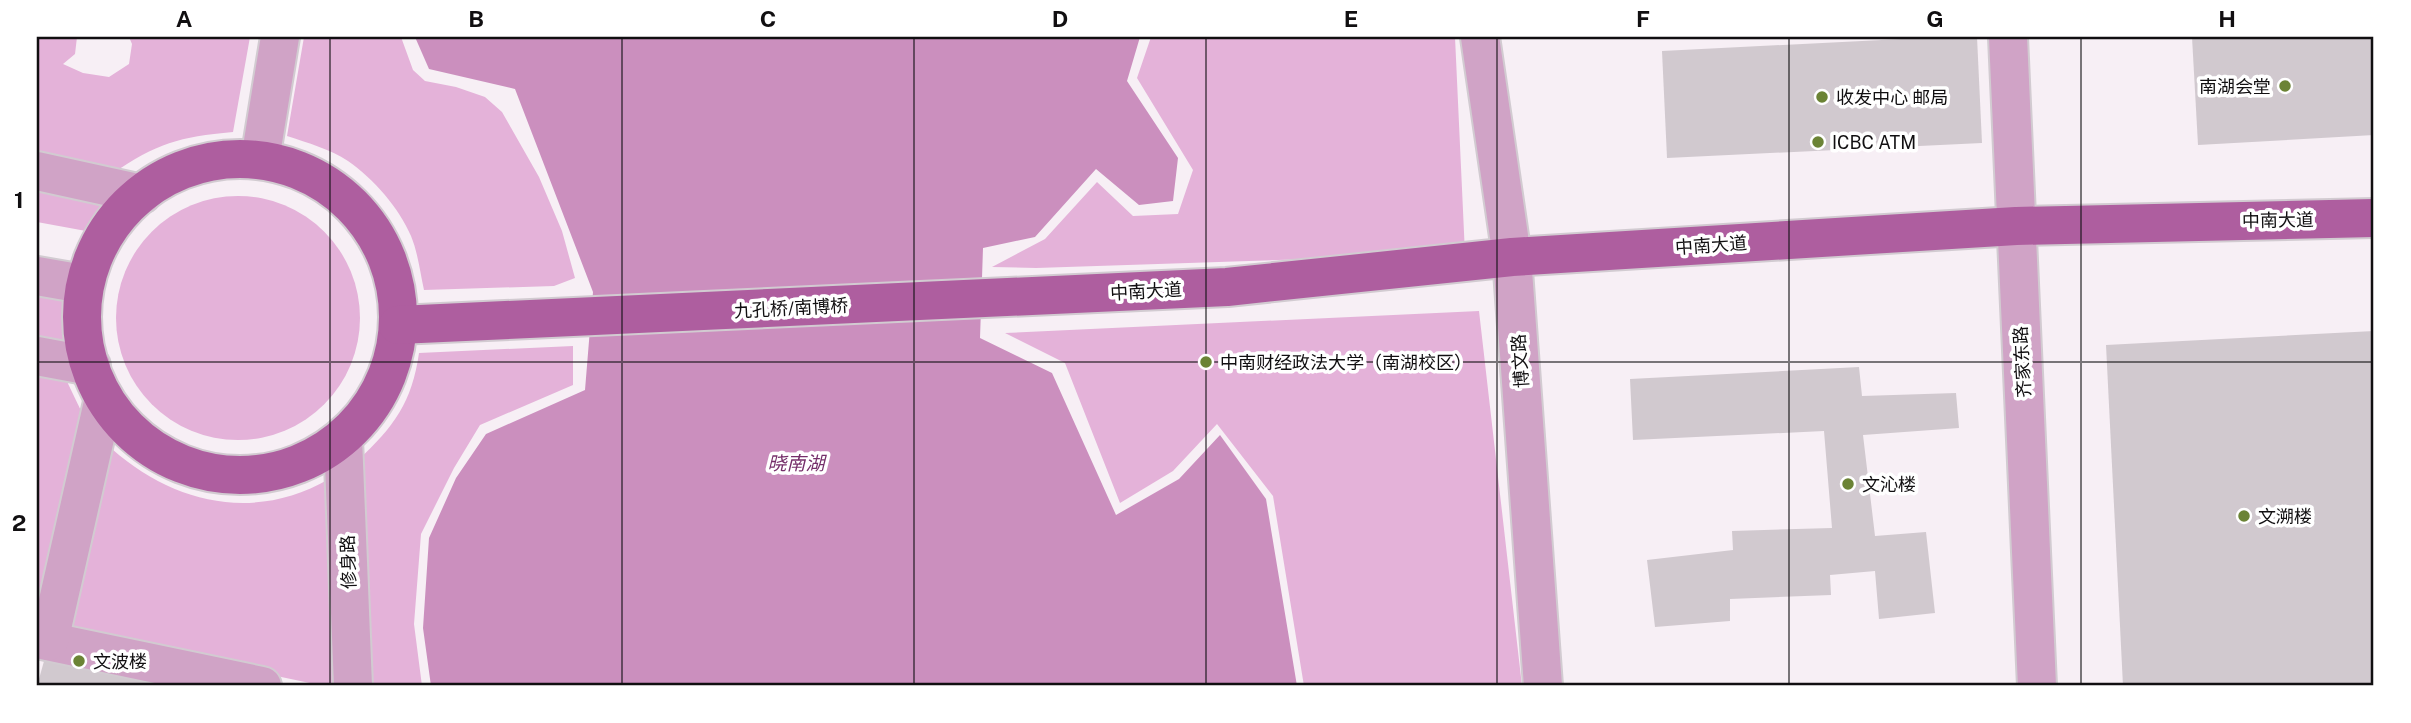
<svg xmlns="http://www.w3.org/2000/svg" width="2411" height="723" viewBox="0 0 2411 723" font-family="'Public Sans','Noto Sans SC',sans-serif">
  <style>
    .green { fill: #e4b2d9 }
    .water { fill: #cb8fbe }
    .building { fill: #d1c9cf }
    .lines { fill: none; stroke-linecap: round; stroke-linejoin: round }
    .minor-casing { stroke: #d2cbd1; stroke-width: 42 }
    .major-casing { stroke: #d2cbd1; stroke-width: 42 }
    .minor { stroke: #d0a3c6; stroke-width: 38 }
    .major { stroke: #ae5e9f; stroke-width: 38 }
    .grid { fill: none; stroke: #110f11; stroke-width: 2; stroke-opacity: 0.55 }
    .poi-dot { fill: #6b8335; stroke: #fff; stroke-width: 2.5 }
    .labels { text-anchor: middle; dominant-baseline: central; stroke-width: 7; stroke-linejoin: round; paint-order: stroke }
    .poi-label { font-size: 18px; fill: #110f11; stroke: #fff; text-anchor: start }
    .street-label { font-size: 18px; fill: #110f11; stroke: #fff }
    .water-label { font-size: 19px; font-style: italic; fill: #752f6a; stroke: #fff }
    .neatline { fill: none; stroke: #110f11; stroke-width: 2.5 }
    .grid-label { font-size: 23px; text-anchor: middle; font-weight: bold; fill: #110f11 }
  </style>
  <rect width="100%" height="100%" fill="#f7eff5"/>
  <!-- green -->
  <g class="green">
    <path d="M37 37H77L75 54 63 64 83 73 109 77 129 64 132 44 129 37H250L233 132C179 137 157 143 112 174L37 159Z"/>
    <path d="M304 37H401L413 70 425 81 456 87 485 97 502 112 539 177 562 231 575 278 554 286 424 290C420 272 418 253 411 236 399 208 374 179 348 161 330 149 308 143 287 136Z"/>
    <path d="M1151 37H1455L1465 254 1036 268 992 267 1045 239 1097 182 1133 216 1178 214 1193 170 1137 78Z"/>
    <path d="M37 183 112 198 86 231 37 222Z"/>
    <circle cx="238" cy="318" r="122"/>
    <path d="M37 293 70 300 74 346 37 340Z"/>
    <path d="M1479 311 1522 686H1304L1273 496 1217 424 1173 471 1120 503 1065 363 1005 333Z"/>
    <path d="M573 346V385L480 425 454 468 421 534 414 624 422 686H368L358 460C394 427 412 402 419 353Z"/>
    <path d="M37 363 60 367 84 417 37 625Z"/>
    <path d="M112 449C174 504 255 522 329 479L340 686H324L65 631Z"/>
  </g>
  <!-- water -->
  <path class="water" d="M415 37H1140L1127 81 1178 158 1173 201 1139 205 1096 169 1035 237 983 248 980 338 1052 373 1116 515 1179 479 1220 435 1266 499 1297 686H431L423 628 429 538 456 478 486 434 585 390 593 292 515 89 429 69Z"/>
  <!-- building -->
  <g class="building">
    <path d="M1941 37H1977L1982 143 1667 158 1662 51Z"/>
    <path d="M2192 37H2374V135L2198 145Z"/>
    <path d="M2374 331V686H2123L2106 345Z"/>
    <path d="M1859 367 1862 396 1956 393 1959 428 1863 435 1875 536 1926 532 1935 613 1879 619 1875 571 1830 575 1831 595 1730 599V621L1655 627 1647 560 1733 550 1732 531 1832 528 1824 431 1633 440 1630 379Z"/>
    <path d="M48 647 176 686H37Z"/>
  </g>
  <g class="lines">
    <!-- minor casing -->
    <g class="minor-casing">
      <g id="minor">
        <path d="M1480 37 1512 257 1543 686"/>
        <path d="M2008 37 2037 686"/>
        <path d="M260 160 280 37"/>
        <path d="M37 171 142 194"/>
        <path d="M37 276 83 284"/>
        <path d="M37 356 91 366"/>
        <path d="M343 439 353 686"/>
        <path d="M37 639 262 686"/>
        <path d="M49 641 104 398"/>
      </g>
    </g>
    <!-- major casing -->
    <g class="major-casing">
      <g id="major">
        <circle cx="240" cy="317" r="158"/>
        <path d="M398 325 1227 287 1512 257 2016 226 2374 218"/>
      </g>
    </g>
    <!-- minor -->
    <use href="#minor" class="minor"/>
    <!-- major -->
    <use href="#major" class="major"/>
  </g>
  <!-- grid -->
  <path class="grid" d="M330 37V686M622 37V686M914 37V686M1206 37V686M1497 37V686M1789 37V686M2081 37V686M37 362H2374"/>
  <!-- markers -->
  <g class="poi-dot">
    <circle cx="2285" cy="86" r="7"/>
    <circle cx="1822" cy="97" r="7"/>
    <circle cx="1818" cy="142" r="7"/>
    <circle cx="1206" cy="362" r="7"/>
    <circle cx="1848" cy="484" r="7"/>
    <circle cx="2244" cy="516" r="7"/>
    <circle cx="79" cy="661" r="7"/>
  </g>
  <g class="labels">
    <!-- poi labels -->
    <g class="poi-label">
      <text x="2271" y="86" text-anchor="end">南湖会堂</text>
      <text x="1836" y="97">收发中心 邮局</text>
      <text x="1832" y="142">ICBC ATM</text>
      <text x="1220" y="362">中南财经政法大学（南湖校区）</text>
      <text x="1862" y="484">文沁楼</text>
      <text x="2258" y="516">文溯楼</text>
      <text x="93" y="661">文波楼</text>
    </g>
    <!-- street labels -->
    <g class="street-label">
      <text transform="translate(2278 220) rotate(-1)">中南大道</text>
      <text transform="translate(1711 245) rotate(-4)">中南大道</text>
      <text transform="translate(1146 291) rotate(-3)">中南大道</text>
      <text transform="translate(791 308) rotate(-3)">九孔桥/南博桥</text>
      <text transform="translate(1520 361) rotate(-94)">博文路</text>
      <text transform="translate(2022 362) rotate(-93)">齐家东路</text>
      <text transform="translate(348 562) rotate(-92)">修身路</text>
    </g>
    <!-- water labels -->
    <g class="water-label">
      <text x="796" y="463">晓南湖</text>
    </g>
  </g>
  <!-- border -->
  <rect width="2411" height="723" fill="none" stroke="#ffffff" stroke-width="77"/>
  <rect x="38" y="38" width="2334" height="646" class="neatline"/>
  <g class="grid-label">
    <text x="184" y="27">A</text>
    <text x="476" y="27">B</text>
    <text x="768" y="27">C</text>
    <text x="1060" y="27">D</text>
    <text x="1351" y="27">E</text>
    <text x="1643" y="27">F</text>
    <text x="1935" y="27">G</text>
    <text x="2227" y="27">H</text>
    <text x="19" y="208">1</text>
    <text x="19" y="531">2</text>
  </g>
</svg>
